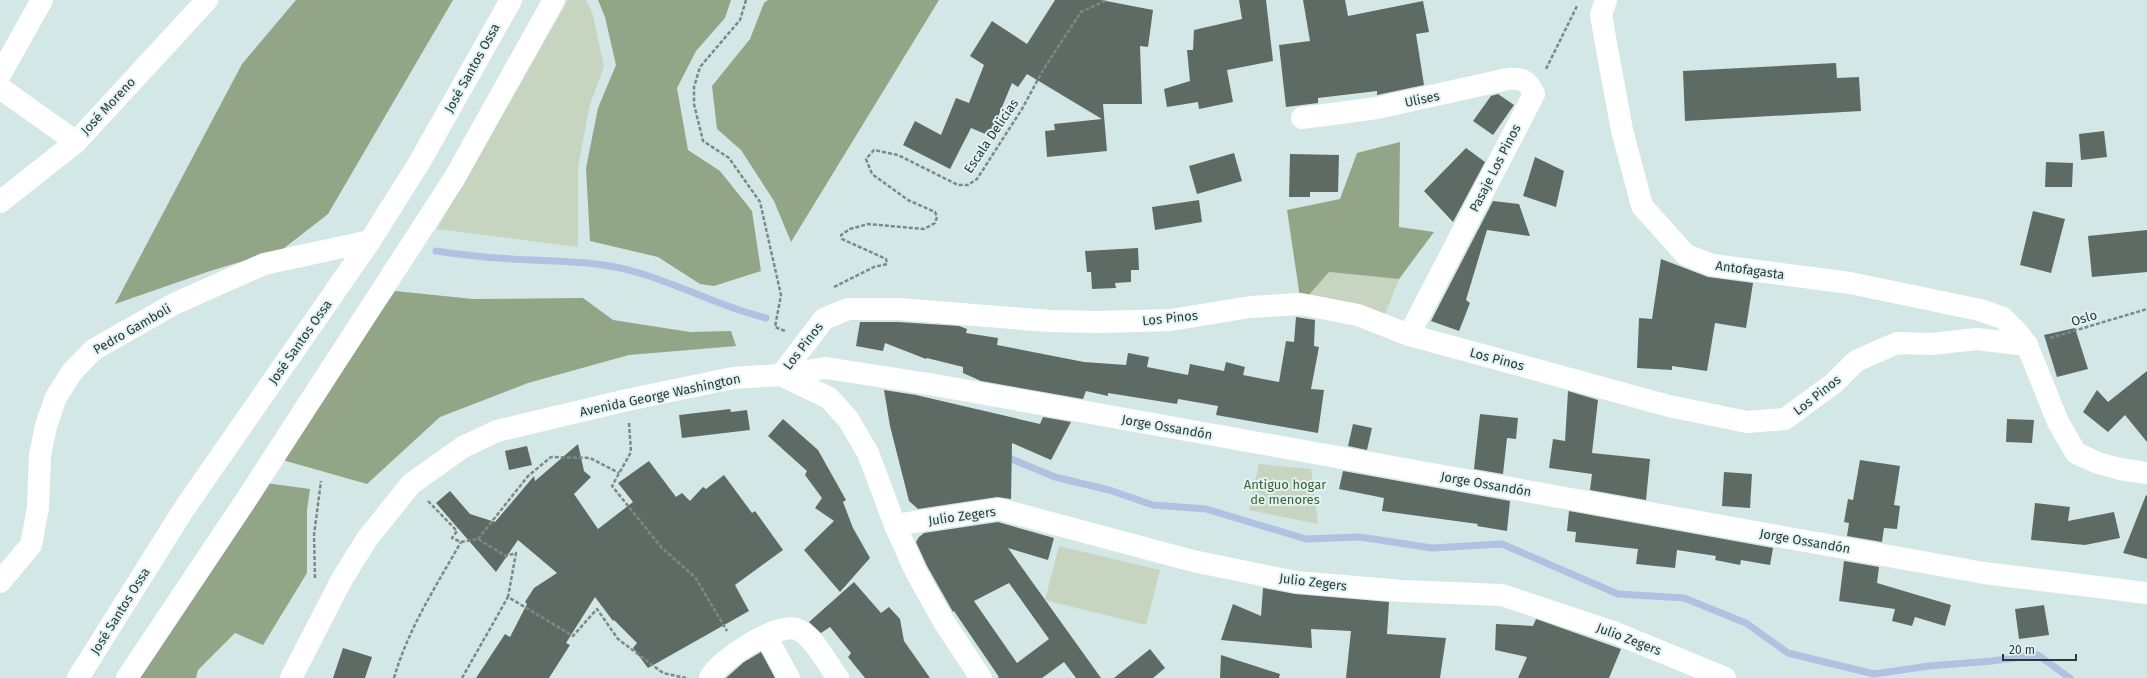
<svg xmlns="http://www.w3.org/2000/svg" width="2147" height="678" viewBox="0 0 2147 678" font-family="'Fira Sans',sans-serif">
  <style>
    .green { fill: #c7d4c0 }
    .forest { fill: #92a586 }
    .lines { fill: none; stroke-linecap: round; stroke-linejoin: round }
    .stream { stroke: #b1c1e1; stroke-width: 7 }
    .building { fill: #5d6b64; fill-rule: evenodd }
    .path { stroke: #7c8989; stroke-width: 2.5; stroke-dasharray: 4 2; stroke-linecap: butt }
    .minor { stroke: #fff; stroke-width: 22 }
    .secondary { stroke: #fff; stroke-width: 22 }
    .motorway { stroke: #fff; stroke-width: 22 }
    .labels { text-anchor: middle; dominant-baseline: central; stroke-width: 4; stroke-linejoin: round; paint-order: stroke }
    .street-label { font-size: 13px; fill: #303737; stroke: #e1f4f4 }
    .park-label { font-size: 13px; fill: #445f30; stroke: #e1f4f4 }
  </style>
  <rect width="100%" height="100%" fill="#d4e7e7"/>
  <!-- green -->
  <g class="green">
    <path d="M568 0H586L593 15 604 67 590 104 578 167V247L437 229Z"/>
    <path d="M1329 272 1399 279 1381 324 1301 304Z"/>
    <path d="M1259 464 1311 469 1318 524 1249 510Z"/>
    <path d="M1059 546 1160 570 1146 625 1045 600Z"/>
  </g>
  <!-- forest -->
  <g class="forest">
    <path d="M296 0H453L328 214 283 249 210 271 115 304 242 64Z"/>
    <path d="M598 0H731L725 18 696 51 677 88 688 150 720 171 752 211 761 271 714 286 700 284 658 257 590 241 586 168 598 108 616 65 605 17Z"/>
    <path d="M768 0H939L791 242 774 201 741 150 717 129 712 86 750 39 764 3Z"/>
    <path d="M1400 142 1399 227 1434 232 1399 279 1329 272 1301 304 1287 210 1340 199 1357 153Z"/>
    <path d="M395 291 473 299 583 298 613 320 690 332 731 331 736 346 629 355 528 383 440 417 367 484 279 459Z"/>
    <path d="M258 482 310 489 307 510V573L263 645 235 633 198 670 196 678H130Z"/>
  </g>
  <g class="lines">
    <!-- stream -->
    <g class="stream">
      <path d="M436 251C457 254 478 257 499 258 543 262 589 259 632 271 678 283 719 307 766 318"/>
      <path d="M1004 456 1055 477 1109 490 1153 505 1206 509 1306 539 1360 537 1432 548 1502 544 1618 594 1684 598 1746 623 1788 653 1874 674 1929 666 1992 661 2038 655 2070 678"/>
    </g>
  </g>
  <!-- building -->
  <g class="building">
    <path d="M1055 0H1101L1153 10 1148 47 1140 46 1142 104H1103L1107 151 1047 157 1045 131 1055 130 1054 124 1102 119 1027 74 1018 87 1012 83 990 136 971 128 950 169 903 145 915 121 941 135 956 98 969 103 984 65 970 56 992 21 1027 44Z"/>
    <path d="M1239 0H1266L1273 61 1227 70 1233 102 1199 109 1198 102 1167 107 1164 89 1190 81 1187 50H1193L1194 30 1242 19Z"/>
    <path d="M1303 0H1345L1348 16 1423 1 1429 32 1416 34 1424 85 1377 95V91L1318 98V103L1286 107 1279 45 1310 41Z"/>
    <path d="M1836 63 1837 78 1859 77 1861 111 1685 121 1683 71Z"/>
    <path d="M1498 94 1514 105 1493 135 1473 121 1491 96Z"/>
    <path d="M2104 131 2107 157 2081 160 2079 134Z"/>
    <path d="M1466 148 1485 162 1453 222 1424 191Z"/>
    <path d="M1234 153 1242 181 1197 194 1189 166Z"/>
    <path d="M1290 154 1339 155 1338 192H1310V197H1289Z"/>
    <path d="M1535 157 1564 171 1556 207 1523 196Z"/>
    <path d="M2046 162 2073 163 2072 187H2045Z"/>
    <path d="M1199 200 1202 222 1155 230 1152 207Z"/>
    <path d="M1493 201 1519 204 1530 236 1487 230 1466 300 1470 303 1459 331 1431 321Z"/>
    <path d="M2033 211 2065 219 2051 273 2020 265Z"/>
    <path d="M2147 230V272L2092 277 2088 236Z"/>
    <path d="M1138 248 1139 270H1131V282L1115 283 1116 288 1092 289 1091 272H1087L1085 251Z"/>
    <path d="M1661 259 1708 277 1753 283 1746 328 1715 323 1707 371 1672 366V370L1637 368 1639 318 1652 319Z"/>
    <path d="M1296 317 1315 320 1314 346 1319 347 1311 389 1324 390 1318 433 1216 415 1218 406 1178 399 1177 404 1108 393V396L1086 391 1083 399 981 381 963 373V367L927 358 926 359 885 343 883 351 856 346 860 322H898L959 326 967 329 966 333 998 338 997 345 1084 362 1126 365 1128 353 1149 357 1147 367 1188 375 1190 364 1224 371 1226 362 1245 367 1243 375 1279 382 1286 341 1294 342Z"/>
    <path d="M2075 328 2088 369 2057 377 2044 335Z"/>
    <path d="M2147 371V442L2125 415 2108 432 2083 412 2097 390 2108 402Z"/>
    <path d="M884 390 916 395 1040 424 1043 417 1071 422 1051 460 1012 443 1011 499 997 497 918 509 909 501 890 426Z"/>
    <path d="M1568 391 1598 400 1592 453 1650 459 1646 500 1590 490 1592 474 1549 468 1553 439 1565 441Z"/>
    <path d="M730 409 731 412 747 410 750 430 682 438 679 415Z"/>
    <path d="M1480 414 1518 418 1516 439 1507 438 1503 474 1474 469Z"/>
    <path d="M783 419 818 450 846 500 843 502 853 528 870 558 840 592 804 550 834 521 815 508 822 498 805 475 807 471 768 436Z"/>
    <path d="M2007 419 2034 420 2032 443 2006 442Z"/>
    <path d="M1353 424 1372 428 1367 450 1348 446Z"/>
    <path d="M578 444 584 471 591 477 574 494 598 529 633 502 618 483 649 461 676 497 682 493 690 501 703 487 706 489 724 475 752 513 755 511 783 550 735 585 749 611 648 668 633 648 637 643 614 620 613 621 595 597 566 643 570 645 549 678H476L505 634 510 637 527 604 525 602 534 588 557 573 518 540 496 572 436 503 450 491 470 514 495 522 534 476 535 481Z"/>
    <path d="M527 446 532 465 509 470 505 451Z"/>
    <path d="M1860 460 1900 466 1894 505 1900 506 1897 529 1884 528 1882 542 1847 536 1849 523 1844 522 1848 499 1853 500Z"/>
    <path d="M1343 471 1510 501 1507 531 1477 526 1478 524 1382 511 1384 498 1339 489Z"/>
    <path d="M1724 472 1752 474 1750 508 1722 506Z"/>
    <path d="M2146 495 2147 496V559L2123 553Z"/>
    <path d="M2035 503 2070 507 2068 521 2114 512 2120 538 2085 545 2031 540Z"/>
    <path d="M1569 511 1773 548 1770 565 1741 560 1740 565 1715 560 1716 556 1677 550 1675 568 1636 564 1638 549 1575 542 1576 532 1567 531Z"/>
    <path d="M998 522 1054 538 1048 560 1008 548 1101 678H1076L1064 662 1042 678H997L999 677 954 611 953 612 927 566 916 542 919 537 924 533ZM1009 583 1049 639 1017 663 974 601Z"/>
    <path d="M1844 561 1879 567 1877 583 1951 605 1945 626 1915 617 1912 626 1892 621 1895 609 1839 601Z"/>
    <path d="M854 582 881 613 889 607 900 619 904 641 930 678H865L848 657 851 653 830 627 821 633 809 622Z"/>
    <path d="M1263 588 1295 594 1389 602 1387 634 1446 638 1440 678H1346L1351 631 1311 629 1312 648 1221 640 1233 604 1261 616Z"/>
    <path d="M2044 605 2049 635 2019 639 2015 609Z"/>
    <path d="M1536 619 1621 649 1609 678H1518L1527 657 1495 650 1496 624 1533 626Z"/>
    <path d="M343 648 372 657 365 678H333Z"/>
    <path d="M1150 649 1165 668 1153 678H1114Z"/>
    <path d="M761 652 775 678H726L744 662Z"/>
    <path d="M1221 655 1280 674 1279 678H1220Z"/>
  </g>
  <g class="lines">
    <!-- path -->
    <g class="path">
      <path d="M746 0 740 20 700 67 694 87V104L703 141 729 158 760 202 781 295 775 327 785 331"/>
      <path d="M1546 69 1577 6"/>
      <path d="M834 287 874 267 887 264 886 259 842 239 841 235 850 229 868 224 924 229 935 223 937 217 935 212 908 200 872 174 866 159 874 150 898 155 958 185H968L977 179 1022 109 1043 70 1081 12 1107 0"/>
      <path d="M2050 338 2147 309"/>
      <path d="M629 423 631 452 612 486 662 548 695 577 727 631"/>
      <path d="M428 501 457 531 452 538 461 542 478 539 506 556 516 553 508 597 573 636 597 609 618 639 663 673 686 678"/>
      <path d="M478 539 528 476 551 457 590 458 619 473"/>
      <path d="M315 578 314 535 321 481"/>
      <path d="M394 678C408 629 436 586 461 542"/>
      <path d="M462 678 508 597"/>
    </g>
    <!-- minor -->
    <g class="minor">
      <path d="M1606 0 1601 15 1609 60 1622 130 1642 206 1686 255 1712 265 1850 283 1980 310 2003 318 2018 333 2027 345"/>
      <path d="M0 75 42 0"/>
      <path d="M0 88 76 142"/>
      <path d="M1302 118 1377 108 1508 79C1523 78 1528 81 1534 94L1409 335"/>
      <path d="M0 202 76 142 207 0"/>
      <path d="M781 375 824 319 848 309H899L1049 321 1101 322 1171 320 1250 307 1301 304 1358 315 1409 335 1669 406 1747 422 1785 419 1834 383 1856 361 1897 343 1931 344 1977 339 2027 345 2058 422 2076 453 2098 463 2120 469 2147 473"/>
      <path d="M781 375 826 368 935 385 1984 573 2147 593"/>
      <path d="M895 525 999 509 1193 561 1296 582 1402 591 1502 595 1613 632 1725 678"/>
      <path d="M0 582 31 545 38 508 40 455 46 426 56 397 72 372 93 350 174 304 264 264 370 241"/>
      <path d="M766 636 789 678"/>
      <path d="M710 678C719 660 779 620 799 630 816 640 826 662 838 678"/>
    </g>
    <!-- secondary -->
    <path class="secondary" d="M291 678 342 579 367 539 411 484 463 447 497 431 627 400 733 378 781 375 829 398 848 419 868 453 895 525 916 572 944 622 981 678"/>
    <!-- motorway -->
    <g class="motorway">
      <path d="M78 678 184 509 370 241 419 163 511 0"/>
      <path d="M127 678 248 497 454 179 554 0"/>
    </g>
  </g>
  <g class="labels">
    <!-- street labels -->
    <g class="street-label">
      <text transform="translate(472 68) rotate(-61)">José Santos Ossa</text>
      <text transform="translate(1422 99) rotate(-12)">Ulises</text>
      <text transform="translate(108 106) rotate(-47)">José Moreno</text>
      <text transform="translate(991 136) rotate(-56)">Escala Delicias</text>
      <text transform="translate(1495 168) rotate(-63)">Pasaje Los Pinos</text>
      <text transform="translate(1750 270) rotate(8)">Antofagasta</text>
      <text transform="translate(1170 318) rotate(-6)">Los Pinos</text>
      <text transform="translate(2084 318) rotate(-17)">Oslo</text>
      <text transform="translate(132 329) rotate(-30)">Pedro Gamboli</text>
      <text transform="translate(300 342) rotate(-55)">José Santos Ossa</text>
      <text transform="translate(803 346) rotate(-52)">Los Pinos</text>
      <text transform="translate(1497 359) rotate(15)">Los Pinos</text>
      <text transform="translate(660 395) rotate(-12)">Avenida George Washington</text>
      <text transform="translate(1817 395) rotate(-38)">Los Pinos</text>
      <text transform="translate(1167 427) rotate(10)">Jorge Ossandón</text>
      <text transform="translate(1486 484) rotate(10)">Jorge Ossandón</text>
      <text transform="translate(962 516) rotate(-8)">Julio Zegers</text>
      <text transform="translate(1805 541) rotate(10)">Jorge Ossandón</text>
      <text transform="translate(1313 582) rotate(7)">Julio Zegers</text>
      <text transform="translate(120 611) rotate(-58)">José Santos Ossa</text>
      <text transform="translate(1629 639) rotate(21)">Julio Zegers</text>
    </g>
    <!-- park labels -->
    <g class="park-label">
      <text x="1285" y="484">Antiguo hogar<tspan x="1285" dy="15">de menores</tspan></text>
    </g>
  </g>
  <!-- scale -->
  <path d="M2003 654v6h73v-6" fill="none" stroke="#303737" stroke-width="2"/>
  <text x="2009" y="654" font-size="12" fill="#303737" stroke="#e1f4f4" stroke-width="3" paint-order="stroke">20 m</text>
</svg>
